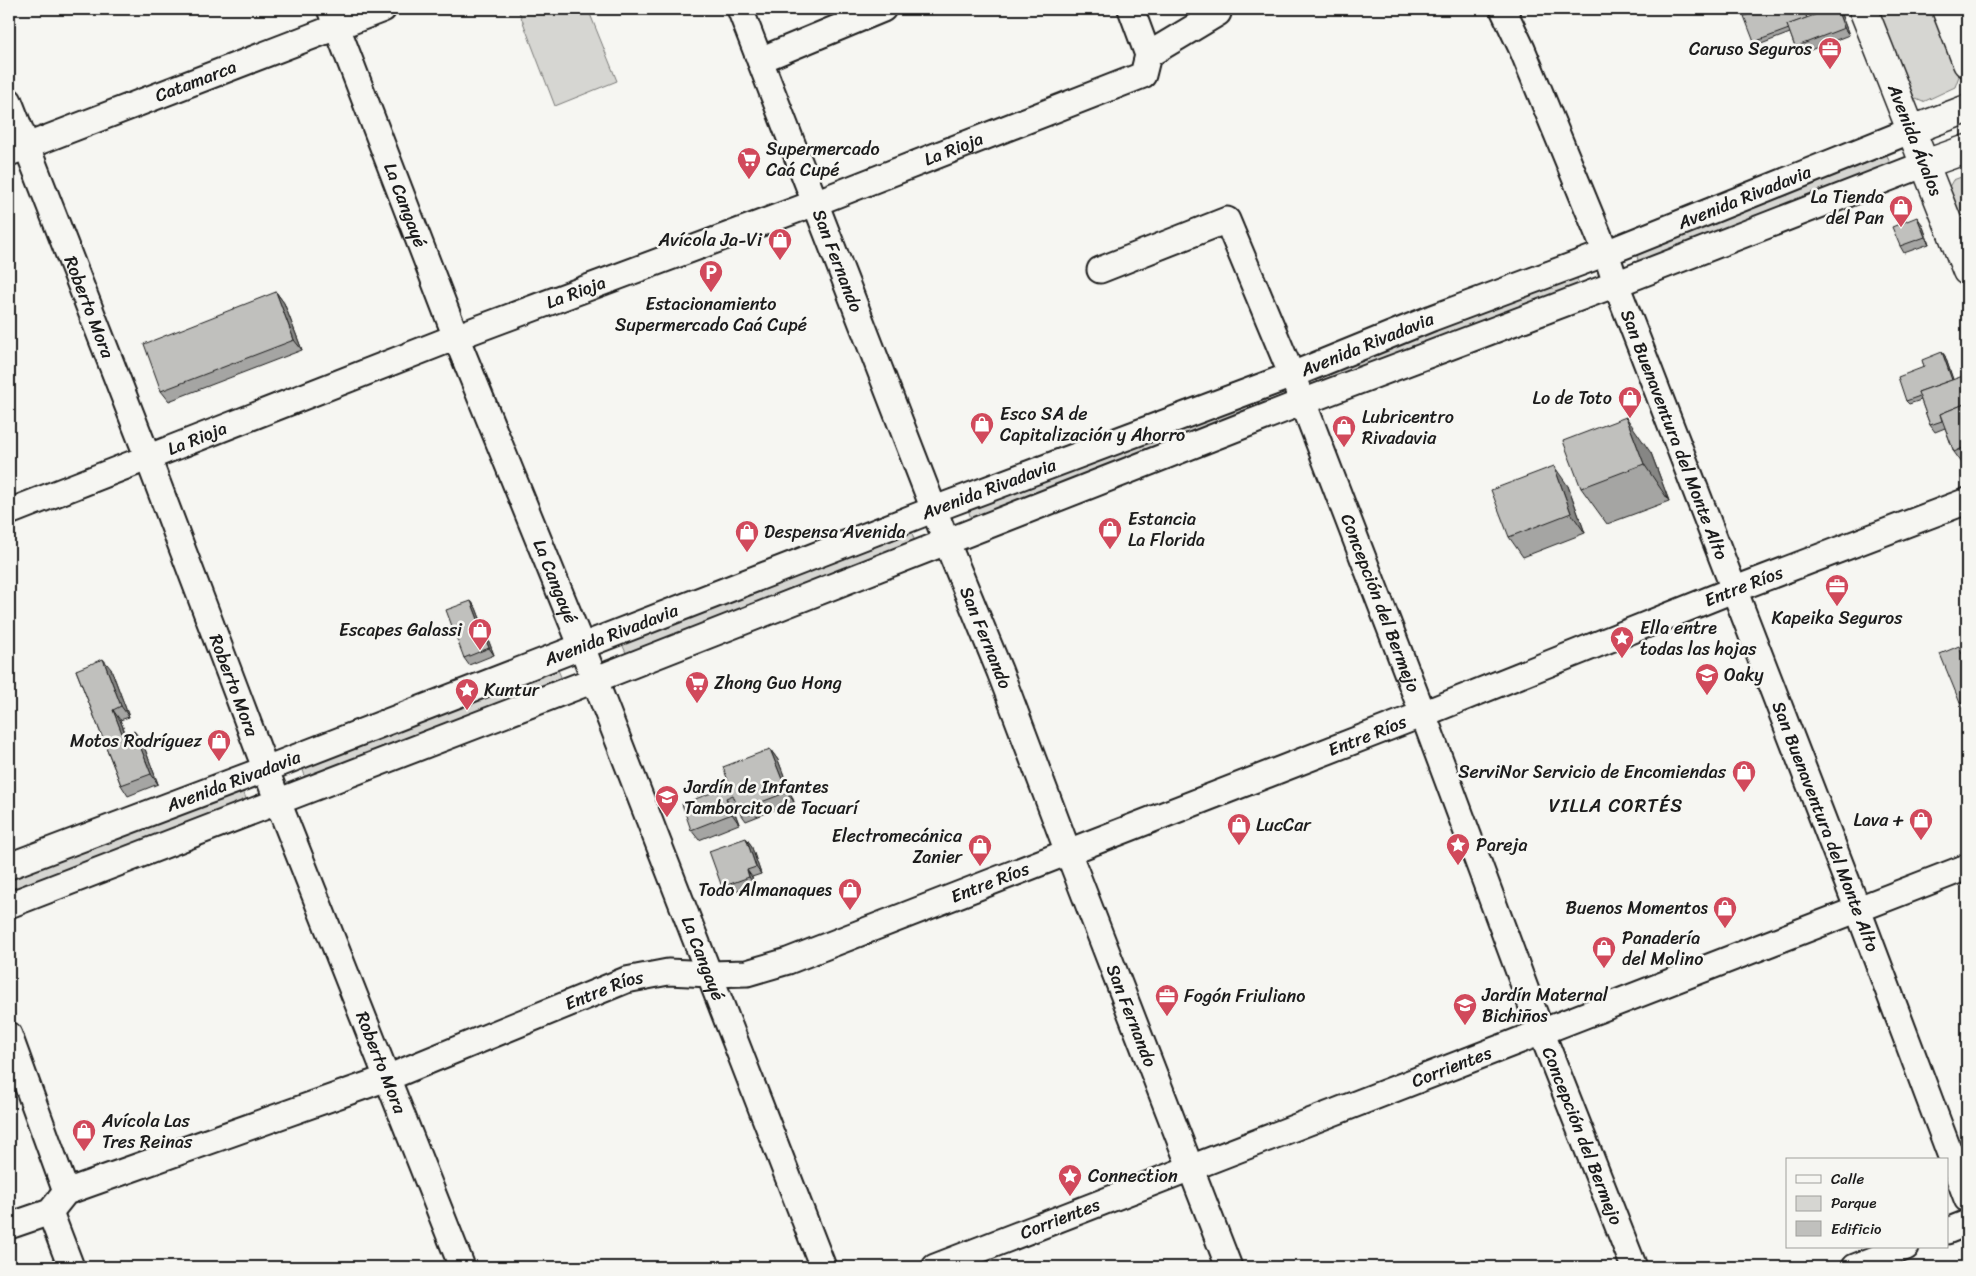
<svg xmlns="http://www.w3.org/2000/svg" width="1976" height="1276" viewBox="0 0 1976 1276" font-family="Sriracha,sans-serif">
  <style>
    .green { fill: #d6d6d2; stroke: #797977 }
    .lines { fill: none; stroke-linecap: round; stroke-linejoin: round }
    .minor-casing { stroke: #1c1c1c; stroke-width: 29 }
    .major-casing { stroke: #1c1c1c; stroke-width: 31 }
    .minor { stroke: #f6f6f2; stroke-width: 25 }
    .major { stroke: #f6f6f2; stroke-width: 28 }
    .wall { fill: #a5a5a3; stroke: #1c1c1c }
    .shaded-wall { fill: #868684; stroke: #1c1c1c }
    .building { fill: #c0c0bd; stroke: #1c1c1c }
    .labels { text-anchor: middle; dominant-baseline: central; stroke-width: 5; stroke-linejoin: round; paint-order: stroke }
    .poi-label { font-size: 18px; fill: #1c1c1c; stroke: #f6f6f2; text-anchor: start }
    .street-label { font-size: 18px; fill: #1c1c1c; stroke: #f6f6f2 }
    .neighbourhood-label { font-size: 19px; letter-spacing: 1px; fill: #1c1c1c; stroke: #f6f6f2 }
  </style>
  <rect width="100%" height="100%" fill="#f6f6f2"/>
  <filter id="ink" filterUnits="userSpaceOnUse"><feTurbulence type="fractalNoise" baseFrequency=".02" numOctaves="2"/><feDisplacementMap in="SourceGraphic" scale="10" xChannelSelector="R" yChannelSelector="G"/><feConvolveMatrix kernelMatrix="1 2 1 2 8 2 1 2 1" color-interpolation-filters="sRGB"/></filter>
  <g filter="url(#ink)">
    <!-- green -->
    <g class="green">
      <path d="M518 9H588L617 81 555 106Z"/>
      <path d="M1875 9H1937L1961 71 1955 87 1923 102 1909 96Z"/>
      <path d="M1885 150 1892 169 1639 265 1636 251Z"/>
      <path d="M1967 175V246L1946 192 1953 180Z"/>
      <path d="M1574 272 1580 286 1323 384 1319 377Z"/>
      <path d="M1267 398 1268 404 972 522 968 509Z"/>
      <path d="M912 533 916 545 628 657 621 642Z"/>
      <path d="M558 670 562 679 306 779 302 767Z"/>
      <path d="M243 791 247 801 9 892V880Z"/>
    </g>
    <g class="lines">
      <!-- minor casing -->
      <g class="minor-casing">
        <g id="minor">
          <path id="s1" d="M330 9 456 337 582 647 823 1267"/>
          <path id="s2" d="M740 9 947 543 1000 672 1068 852 1229 1267"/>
          <path id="s3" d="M1503 9 1522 49 1606 253 1616 284 1858 910 1967 1199"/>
          <path d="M1148 55 1218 13"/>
          <path d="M760 60 883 9"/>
          <path id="s4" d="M9 101 148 458 278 802 462 1267"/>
          <path id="s5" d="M9 153 383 9"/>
          <path id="s6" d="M1100 270 1227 220 1303 402 1423 714 1541 1031 1634 1267"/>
          <path id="s7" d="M9 512 456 337 815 203 1143 75 1148 55 1131 9"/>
          <path id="s8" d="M9 866 266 769 935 509 1292 375 1432 318 1606 253 1912 130"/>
          <path d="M9 905 594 680 1303 402 1616 284 1925 164"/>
          <path d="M9 1035 66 1192"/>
          <path d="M50 1212 71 1267"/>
          <path id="s9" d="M9 1226 50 1212 66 1192 387 1078 626 980 668 972 710 974 747 973 788 961 1423 714 1733 590 1967 501"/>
          <path d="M1947 1231 1967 1223"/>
          <path id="s10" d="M935 1267 1967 867"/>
          <path d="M1855 1267 1906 1247"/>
        </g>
      </g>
      <!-- major casing -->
      <g class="major-casing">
        <g id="major">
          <path id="s11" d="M1863 9 1967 271"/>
          <path d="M1946 9 1967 63"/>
          <path d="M1912 130 1967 109"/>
          <path d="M1925 164 1967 149"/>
        </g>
      </g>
      <!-- minor -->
      <use href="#minor" class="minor"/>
      <!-- major -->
      <use href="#major" class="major"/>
    </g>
    <!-- wall -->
    <g class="wall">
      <path d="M1754 9H1804L1807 18 1841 14 1849 35 1800 54 1795 47 1790 33 1756 46 1754 42 1756 12Z"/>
      <path d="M1922 224 1929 244 1904 253 1900 246Z"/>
      <path d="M276 292 284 303 302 350 169 401 161 391Z"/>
      <path d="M1942 352 1945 356 1953 380 1967 383V470L1954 452 1945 428 1935 432 1930 425 1921 400 1909 404 1906 401 1924 367Z"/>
      <path d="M1651 453 1669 501 1607 524 1581 488Z"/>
      <path d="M1568 486 1585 533 1523 557 1509 537Z"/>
      <path d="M471 601 476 608 494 655 469 665 464 658Z"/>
      <path d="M1967 651V714L1960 703 1963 653Z"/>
      <path d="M111 669 129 717 120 720 126 734 142 741 158 784 128 796 121 785 76 670Z"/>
      <path d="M770 749 778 760 794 802 746 821 739 811 737 807 733 808 739 824 699 840 691 830 730 786Z"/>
      <path d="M746 838 751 845 761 874 752 877 754 884 727 894 722 887Z"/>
    </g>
    <!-- shaded-wall -->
    <g class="shaded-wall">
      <path d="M1837 9 1841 14 1849 35 1844 28Z"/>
      <path d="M1917 217 1922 224 1929 244 1925 237Z"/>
      <path d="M276 292 284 303 302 350 294 340Z"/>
      <path d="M1942 352 1945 356 1956 388 1953 384Z"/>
      <path d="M1963 376 1967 383V390Z"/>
      <path d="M1626 417 1651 453 1669 501 1644 464Z"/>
      <path d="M1554 466 1568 486 1585 533 1571 513Z"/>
      <path d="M471 601 476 608 494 655 489 648Z"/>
      <path d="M103 659 111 669 129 717 121 706Z"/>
      <path d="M113 710 120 720 130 746 123 736Z"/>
      <path d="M134 731 142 741 158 784 151 774Z"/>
      <path d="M770 749 778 760 794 802 787 792Z"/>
      <path d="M726 798 733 808 739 824 732 814Z"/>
      <path d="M746 838 751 845 761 874 756 867Z"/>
      <path d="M747 870 752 877 754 884 749 877Z"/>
    </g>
    <!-- building -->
    <g class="building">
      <path d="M1764 9H1803L1807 18 1787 25 1789 29 1754 42 1744 16Z"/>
      <path d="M1831 9H1837L1844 28 1795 47 1787 25Z"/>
      <path d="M1917 217 1925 237 1900 246 1892 227Z"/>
      <path d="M276 292 294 340 161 391 144 344Z"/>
      <path d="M1942 352 1952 380 1918 392 1920 396 1906 401 1898 377 1924 367 1922 360Z"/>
      <path d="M1963 376 1967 390V403L1940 414 1942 421 1930 425 1918 392Z"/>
      <path d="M1967 403V446L1954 452 1940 414Z"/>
      <path d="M1626 417 1644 464 1581 488 1563 441Z"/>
      <path d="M1554 466 1571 513 1509 537 1491 490Z"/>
      <path d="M471 601 489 648 464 658 446 610Z"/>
      <path d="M1959 646 1962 654 1967 651V700L1960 703 1940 654Z"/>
      <path d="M103 659 121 706 113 710 123 736 134 731 151 774 121 785 76 670Z"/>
      <path d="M770 749 787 792 739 811 733 795 726 798 732 814 691 830 682 804 730 786 723 767Z"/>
      <path d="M746 838 756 867 747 870 749 877 722 887 709 851Z"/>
    </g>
  </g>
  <!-- icons -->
  <defs>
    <g id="office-pin" transform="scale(1.25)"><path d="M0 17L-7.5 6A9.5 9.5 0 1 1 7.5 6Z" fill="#d1495b" stroke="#f6f6f2"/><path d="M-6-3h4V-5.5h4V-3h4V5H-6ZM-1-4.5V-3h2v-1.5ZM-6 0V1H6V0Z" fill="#fff"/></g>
    <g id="supermarket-pin" transform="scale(1.25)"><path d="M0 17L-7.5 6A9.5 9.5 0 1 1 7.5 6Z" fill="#d1495b" stroke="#f6f6f2"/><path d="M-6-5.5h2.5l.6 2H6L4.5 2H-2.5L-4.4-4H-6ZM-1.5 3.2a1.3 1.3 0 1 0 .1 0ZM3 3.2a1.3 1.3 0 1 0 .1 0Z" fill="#fff"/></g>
    <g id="shop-pin" transform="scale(1.25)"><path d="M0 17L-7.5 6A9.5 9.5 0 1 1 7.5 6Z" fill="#d1495b" stroke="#f6f6f2"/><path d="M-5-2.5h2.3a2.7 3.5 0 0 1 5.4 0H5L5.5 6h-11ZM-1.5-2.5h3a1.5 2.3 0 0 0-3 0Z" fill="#fff"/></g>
    <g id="parking-pin" transform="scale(1.25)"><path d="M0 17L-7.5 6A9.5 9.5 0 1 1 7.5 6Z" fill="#d1495b" stroke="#f6f6f2"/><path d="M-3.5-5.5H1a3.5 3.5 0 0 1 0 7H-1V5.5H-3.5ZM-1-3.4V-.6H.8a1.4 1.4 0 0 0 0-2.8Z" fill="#fff"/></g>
    <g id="sight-pin" transform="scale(1.25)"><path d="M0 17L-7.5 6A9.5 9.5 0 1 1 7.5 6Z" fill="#d1495b" stroke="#f6f6f2"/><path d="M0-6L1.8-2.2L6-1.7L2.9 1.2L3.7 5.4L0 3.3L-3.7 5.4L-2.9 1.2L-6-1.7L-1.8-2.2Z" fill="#fff"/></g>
    <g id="school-pin" transform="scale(1.25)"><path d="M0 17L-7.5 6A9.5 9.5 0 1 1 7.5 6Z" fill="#d1495b" stroke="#f6f6f2"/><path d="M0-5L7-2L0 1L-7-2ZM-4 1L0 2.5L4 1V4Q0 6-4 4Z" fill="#fff"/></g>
  </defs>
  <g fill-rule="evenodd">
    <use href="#office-pin" x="1830" y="49"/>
    <use href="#supermarket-pin" x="749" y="159"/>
    <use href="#shop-pin" x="1901" y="207"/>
    <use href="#shop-pin" x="780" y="240"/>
    <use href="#parking-pin" x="711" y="272"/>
    <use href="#shop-pin" x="1630" y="398"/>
    <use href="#shop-pin" x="982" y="424"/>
    <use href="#shop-pin" x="1344" y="427"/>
    <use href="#shop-pin" x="1110" y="529"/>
    <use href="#shop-pin" x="747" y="532"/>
    <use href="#office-pin" x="1837" y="586"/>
    <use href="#shop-pin" x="480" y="630"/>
    <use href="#sight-pin" x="1622" y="638"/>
    <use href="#school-pin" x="1707" y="675"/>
    <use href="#supermarket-pin" x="697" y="683"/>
    <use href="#sight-pin" x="467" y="690"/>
    <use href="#shop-pin" x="219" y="741"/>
    <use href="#shop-pin" x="1744" y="772"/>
    <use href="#school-pin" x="667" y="797"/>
    <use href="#shop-pin" x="1921" y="820"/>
    <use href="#shop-pin" x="1239" y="825"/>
    <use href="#sight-pin" x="1458" y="845"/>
    <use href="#shop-pin" x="980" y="846"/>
    <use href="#shop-pin" x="850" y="890"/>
    <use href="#shop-pin" x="1725" y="908"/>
    <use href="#shop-pin" x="1604" y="948"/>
    <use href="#office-pin" x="1167" y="996"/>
    <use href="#school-pin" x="1465" y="1005"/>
    <use href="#shop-pin" x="84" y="1131"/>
    <use href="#sight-pin" x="1070" y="1176"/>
  </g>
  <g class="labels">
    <!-- poi labels -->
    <g class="poi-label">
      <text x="1812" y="49" text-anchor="end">Caruso Seguros</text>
      <text x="766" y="149">Supermercado<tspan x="766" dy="21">Caá Cupé</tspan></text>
      <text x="1884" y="197" text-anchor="end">La Tienda<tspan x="1884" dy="21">del Pan</tspan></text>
      <text x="762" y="240" text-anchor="end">Avícola Ja-Vi</text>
      <text x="711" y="304" text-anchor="middle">Estacionamiento<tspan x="711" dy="21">Supermercado Caá Cupé</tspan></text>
      <text x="1612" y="398" text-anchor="end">Lo de Toto</text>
      <text x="1000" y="414">Esco SA de<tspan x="1000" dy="21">Capitalización y Ahorro</tspan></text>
      <text x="1362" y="417">Lubricentro<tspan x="1362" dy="21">Rivadavia</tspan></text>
      <text x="1128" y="519">Estancia<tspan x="1128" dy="21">La Florida</tspan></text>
      <text x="764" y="532">Despensa Avenida</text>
      <text x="1837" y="618" text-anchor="middle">Kapeika Seguros</text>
      <text x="1640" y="628">Ella entre<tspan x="1640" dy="21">todas las hojas</tspan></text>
      <text x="462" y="630" text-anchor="end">Escapes Galassi</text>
      <text x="1724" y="675">Oaky</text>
      <text x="714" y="683">Zhong Guo Hong</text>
      <text x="484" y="690">Kuntur</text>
      <text x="202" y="741" text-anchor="end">Motos Rodríguez</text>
      <text x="1726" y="772" text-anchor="end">ServiNor Servicio de Encomiendas</text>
      <text x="684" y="787">Jardín de Infantes<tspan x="684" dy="21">Tamborcito de Tacuarí</tspan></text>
      <text x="1904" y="820" text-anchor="end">Lava +</text>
      <text x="1256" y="825">LucCar</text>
      <text x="962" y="836" text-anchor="end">Electromecánica<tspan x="962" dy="21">Zanier</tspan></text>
      <text x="1476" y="845">Pareja</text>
      <text x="832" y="890" text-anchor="end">Todo Almanaques</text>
      <text x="1708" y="908" text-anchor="end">Buenos Momentos</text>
      <text x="1622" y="938">Panadería<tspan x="1622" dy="21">del Molino</tspan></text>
      <text x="1482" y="995">Jardín Maternal<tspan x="1482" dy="21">Bichiños</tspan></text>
      <text x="1184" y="996">Fogón Friuliano</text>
      <text x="102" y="1121">Avícola Las<tspan x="102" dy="21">Tres Reinas</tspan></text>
      <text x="1088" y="1176">Connection</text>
    </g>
    <!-- street labels -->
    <g class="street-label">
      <text stroke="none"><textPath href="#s5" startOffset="200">Catamarca</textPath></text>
      <text stroke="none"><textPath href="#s11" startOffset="141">Avenida Ávalos</textPath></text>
      <text stroke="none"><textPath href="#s7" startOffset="1012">La Rioja</textPath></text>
      <text stroke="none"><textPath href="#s8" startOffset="1860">Avenida Rivadavia</textPath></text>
      <text stroke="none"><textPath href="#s1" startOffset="210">La Cangayé</textPath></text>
      <text stroke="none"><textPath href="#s2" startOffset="270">San Fernando</textPath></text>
      <text stroke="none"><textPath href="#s7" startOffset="608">La Rioja</textPath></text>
      <text stroke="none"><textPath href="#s4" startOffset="221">Roberto Mora</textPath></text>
      <text stroke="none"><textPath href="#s8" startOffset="1455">Avenida Rivadavia</textPath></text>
      <text stroke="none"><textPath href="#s3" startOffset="459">San Buenaventura del Monte Alto</textPath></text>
      <text stroke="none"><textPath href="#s7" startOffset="202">La Rioja</textPath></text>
      <text stroke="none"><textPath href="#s8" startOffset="1050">Avenida Rivadavia</textPath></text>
      <text stroke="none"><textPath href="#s1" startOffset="615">La Cangayé</textPath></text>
      <text stroke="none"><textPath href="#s9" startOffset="1859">Entre Ríos</textPath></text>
      <text stroke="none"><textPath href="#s6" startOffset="549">Concepción del Bermejo</textPath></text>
      <text stroke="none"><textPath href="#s8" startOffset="645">Avenida Rivadavia</textPath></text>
      <text stroke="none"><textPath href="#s2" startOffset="675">San Fernando</textPath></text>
      <text stroke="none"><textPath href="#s4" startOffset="626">Roberto Mora</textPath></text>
      <text stroke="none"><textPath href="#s9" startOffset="1454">Entre Ríos</textPath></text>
      <text stroke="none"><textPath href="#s8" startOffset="240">Avenida Rivadavia</textPath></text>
      <text stroke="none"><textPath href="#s3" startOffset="879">San Buenaventura del Monte Alto</textPath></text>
      <text stroke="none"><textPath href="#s9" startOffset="1049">Entre Ríos</textPath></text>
      <text stroke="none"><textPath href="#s1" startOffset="1020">La Cangayé</textPath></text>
      <text stroke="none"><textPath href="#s9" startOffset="644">Entre Ríos</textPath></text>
      <text stroke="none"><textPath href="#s2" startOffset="1080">San Fernando</textPath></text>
      <text stroke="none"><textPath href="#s4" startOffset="1031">Roberto Mora</textPath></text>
      <text stroke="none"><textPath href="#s10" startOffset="554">Corrientes</textPath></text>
      <text stroke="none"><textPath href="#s6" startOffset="1119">Concepción del Bermejo</textPath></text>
      <text stroke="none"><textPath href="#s10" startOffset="134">Corrientes</textPath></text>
    </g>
    <!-- neighbourhood labels -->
    <g class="neighbourhood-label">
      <text x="1616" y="805">VILLA CORTÉS</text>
    </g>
  </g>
  <!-- margin -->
  <rect width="1976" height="1276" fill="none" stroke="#f6f6f2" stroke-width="30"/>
  <rect x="15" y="15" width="1946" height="1246" fill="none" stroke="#1c1c1c" stroke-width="2" filter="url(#ink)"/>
  <!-- legend -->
  <rect x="1786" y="1158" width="162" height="90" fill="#f6f6f2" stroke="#9f9f9c"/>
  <rect x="1796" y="1175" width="25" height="8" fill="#f6f6f2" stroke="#9f9f9c"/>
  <text x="1831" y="1184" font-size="15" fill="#1c1c1c">Calle</text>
  <rect x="1796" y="1196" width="25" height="15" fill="#d6d6d2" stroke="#9f9f9c"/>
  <text x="1831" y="1208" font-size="15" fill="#1c1c1c">Parque</text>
  <rect x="1796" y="1221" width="25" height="15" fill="#c0c0bd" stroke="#9f9f9c"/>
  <text x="1831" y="1234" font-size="15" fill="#1c1c1c">Edificio</text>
</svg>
